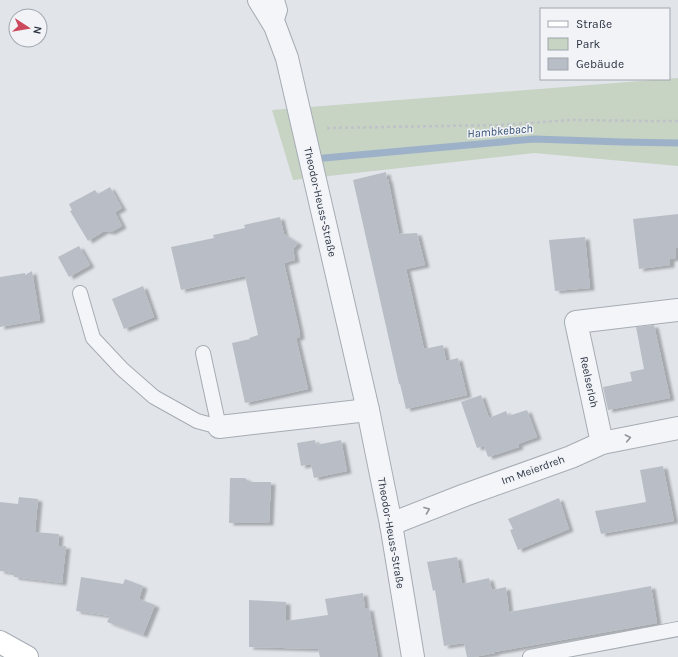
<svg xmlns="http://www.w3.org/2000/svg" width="678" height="657" viewBox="0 0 678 657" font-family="Karla,sans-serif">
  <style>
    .green { fill: #c7d3c3 }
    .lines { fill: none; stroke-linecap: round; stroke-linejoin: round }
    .stream { stroke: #9db2c9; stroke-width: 7 }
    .building { fill: #b9bec6; filter: url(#shadow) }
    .service-casing { stroke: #a6acb4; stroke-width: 16 }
    .minor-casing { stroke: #a6acb4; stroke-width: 24 }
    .secondary-casing { stroke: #a6acb4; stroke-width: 24 }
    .path { stroke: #bfc2c8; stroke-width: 2.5; stroke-dasharray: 3 3; stroke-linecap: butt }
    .service { stroke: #f4f5f8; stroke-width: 14 }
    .minor { stroke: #f4f5f8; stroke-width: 22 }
    .secondary { stroke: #fff; stroke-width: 22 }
    .oneway { stroke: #8f949c }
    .labels { text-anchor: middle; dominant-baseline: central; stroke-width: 3; stroke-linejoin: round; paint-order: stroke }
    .street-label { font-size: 11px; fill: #2a3241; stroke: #f1f3f7 }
    .water-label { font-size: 12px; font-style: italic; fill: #355174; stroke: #f1f3f7 }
  </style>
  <defs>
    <filter id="shadow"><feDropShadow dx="4.5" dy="2.5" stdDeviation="1" flood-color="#0004"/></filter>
  </defs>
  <rect width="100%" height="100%" fill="#e1e5ea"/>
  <!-- green -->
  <path class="green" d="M678 78V166L534 153 293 180 272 110Z"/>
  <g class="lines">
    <!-- stream -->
    <path class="stream" d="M324 158 534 139 622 142 678 143"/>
  </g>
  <!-- building -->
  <g class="building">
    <path d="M386 172 387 179H388L399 234 417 233 425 265 406 269 424 349 443 345 446 361 458 358 467 395 406 409 400 384H399L353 180Z"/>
    <path d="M110 187 122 208 115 212 122 226 111 232 104 231 88 241 70 211 72 210 69 204 95 190 98 194Z"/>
    <path d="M678 214V248H675L676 258 670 259V265L639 269 633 219Z"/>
    <path d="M280 217 284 234 298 243 293 249 295 260 284 263 299 329 300 337 296 338 308 389 245 403 232 343 250 339 249 338 258 335 245 276 181 290 171 247 214 238 213 235 245 228 244 225Z"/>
    <path d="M585 237 590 288 555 291 549 240Z"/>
    <path d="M79 246 90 265 69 277 58 257Z"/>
    <path d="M32 271 40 320 0 327V277L25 273V275Z"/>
    <path d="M143 286 154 317 124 329 112 299Z"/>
    <path d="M654 325 670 398 608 410 603 387 632 381 630 372 644 369 636 327Z"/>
    <path d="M481 395 489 418 506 411 508 416 527 410 537 437 518 444 519 447 488 457 484 446 477 448 461 402Z"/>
    <path d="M315 440 316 445 341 440 347 471 314 478 311 464 301 466 297 443Z"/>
    <path d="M663 466 674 521 601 534 595 511 646 502 640 470Z"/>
    <path d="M230 478H245L249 482H271L269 523H229Z"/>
    <path d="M19 497 38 499 35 532 59 534 58 546H66L62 583 14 577V573L0 571V502L18 504Z"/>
    <path d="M559 498 569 529 518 550 510 530 513 529 508 519Z"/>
    <path d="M457 557 462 584 489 578 492 590 506 587 509 612 651 586 657 623 495 652V653L474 657H467L464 643 444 646 435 590 433 591 427 562Z"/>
    <path d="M81 577 123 584 125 579 143 586 139 599 155 605 143 635 107 622 110 616 76 611Z"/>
    <path d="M363 593 365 609 369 608 378 657H320L318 649 249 647V600L286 602V621L328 615 325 599Z"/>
  </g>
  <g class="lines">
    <!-- service casing -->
    <g class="service-casing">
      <g id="service">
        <path d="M275 26 280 10 277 0"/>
        <path d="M80 293 93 338 122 369 154 397 197 421 219 427 203 353"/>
        <path d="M530 657 678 629"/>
      </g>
    </g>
    <!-- minor casing -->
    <g class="minor-casing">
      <g id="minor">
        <path d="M259 0 275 26 287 58 368 410 391 524 413 657"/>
        <path d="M219 427 368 410"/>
        <path d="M602 443 576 322 678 310"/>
        <path d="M391 524 465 495 571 457 602 443 678 428"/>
      </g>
    </g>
    <!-- secondary casing -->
    <g class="secondary-casing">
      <path id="secondary" d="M0 642 27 657"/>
    </g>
    <!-- path -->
    <path class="path" d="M327 128 502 125 570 120 651 121H678"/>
    <!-- service -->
    <use href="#service" class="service"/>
    <!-- minor -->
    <use href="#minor" class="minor"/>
    <!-- secondary -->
    <use href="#secondary" class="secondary"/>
  </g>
  <!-- one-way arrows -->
  <defs><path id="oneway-chevron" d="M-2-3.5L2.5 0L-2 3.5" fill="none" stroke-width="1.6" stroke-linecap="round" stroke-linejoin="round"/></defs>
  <g class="oneway">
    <use href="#oneway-chevron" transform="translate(628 438) rotate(-11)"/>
    <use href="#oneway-chevron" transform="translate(427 510) rotate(-21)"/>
  </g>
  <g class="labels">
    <!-- street labels -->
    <g class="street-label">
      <text transform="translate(320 202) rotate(77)">Theodor-Heuss-Straße</text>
      <text transform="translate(589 382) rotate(78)">Reelserloh</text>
      <text transform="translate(533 470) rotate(-20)">Im Meierdreh</text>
      <text transform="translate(391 533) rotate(80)">Theodor-Heuss-Straße</text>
    </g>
    <!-- water labels -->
    <g class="water-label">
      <text transform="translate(500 131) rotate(-5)">Hambkebach</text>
    </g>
  </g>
  <!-- legend -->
  <rect x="540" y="8" width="130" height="72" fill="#f1f3f7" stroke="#a1a6ae"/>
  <rect x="548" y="21" width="20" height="6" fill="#ffffff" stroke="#a1a6ae"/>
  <text x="576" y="28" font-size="12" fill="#2a3241">Straße</text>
  <rect x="548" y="38" width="20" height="12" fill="#c7d3c3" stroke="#a1a6ae"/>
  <text x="576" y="48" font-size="12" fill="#2a3241">Park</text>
  <rect x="548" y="58" width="20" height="12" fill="#b9bec6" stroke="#a1a6ae"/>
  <text x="576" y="68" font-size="12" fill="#2a3241">Gebäude</text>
  <!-- north arrow -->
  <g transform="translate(28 28) rotate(102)"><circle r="19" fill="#f1f3f7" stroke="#a1a6ae"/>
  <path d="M0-3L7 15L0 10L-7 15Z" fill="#cc495c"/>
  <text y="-6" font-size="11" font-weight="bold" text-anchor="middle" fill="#2a3241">N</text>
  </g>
</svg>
